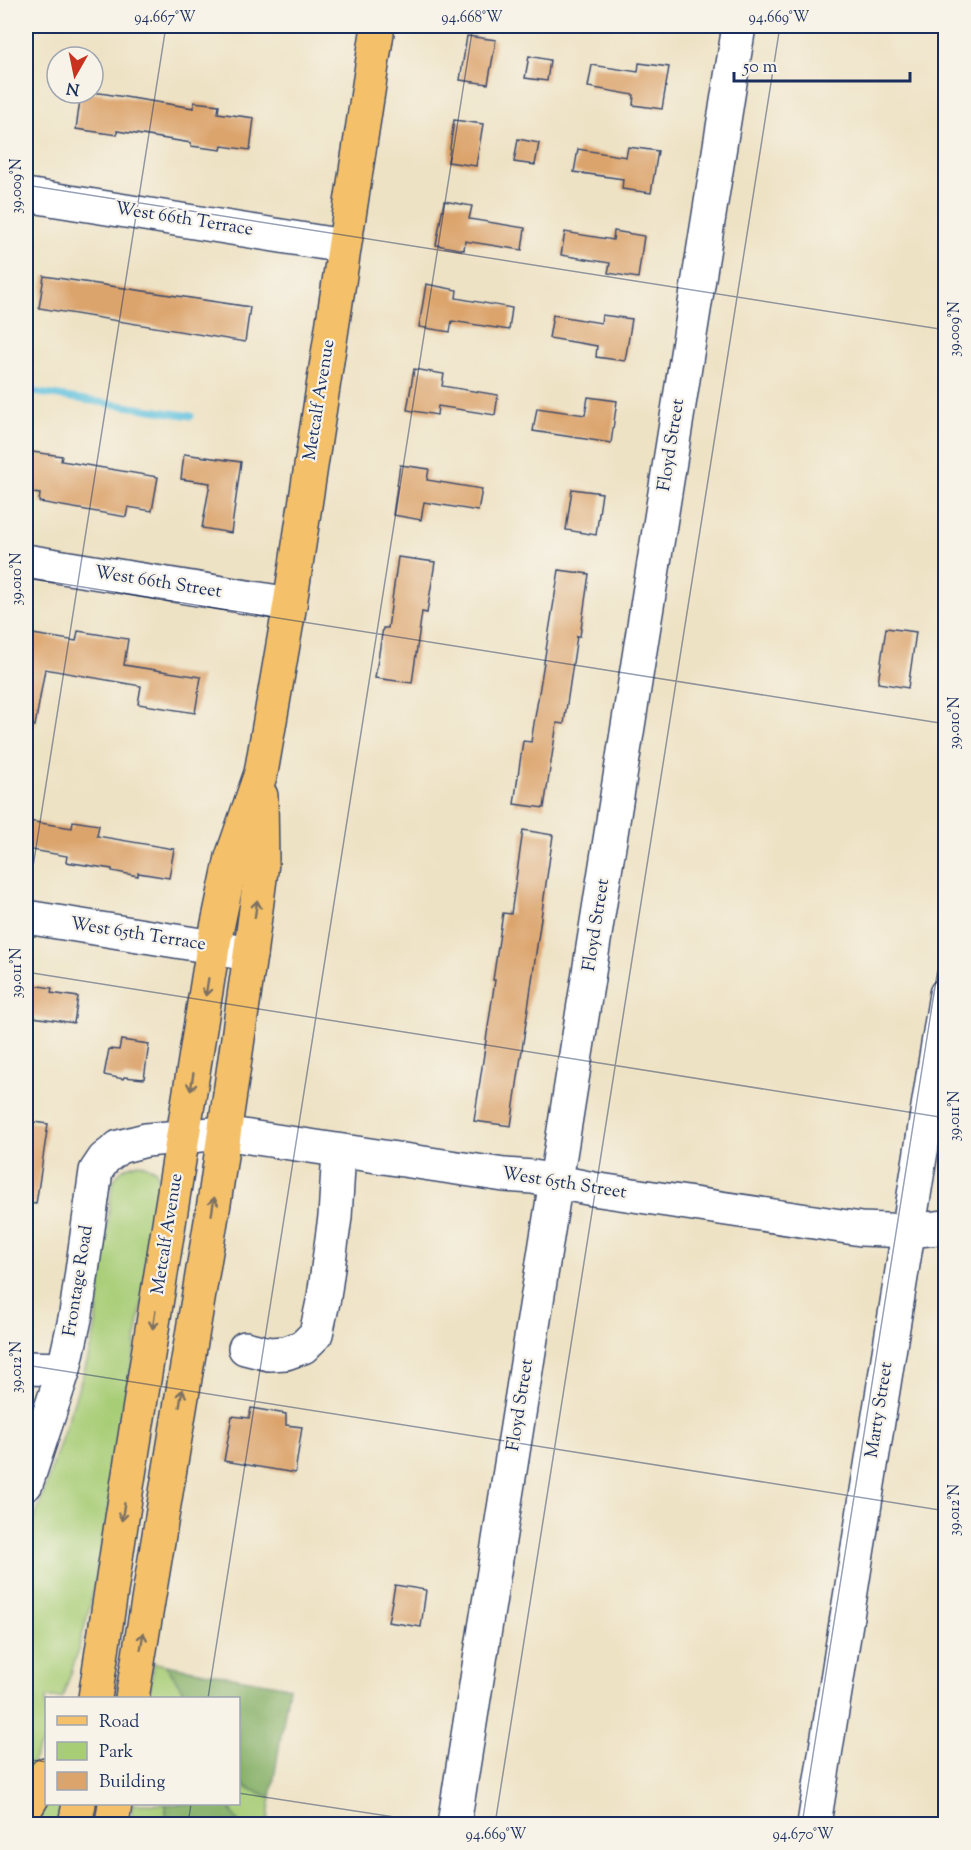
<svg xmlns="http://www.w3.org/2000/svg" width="971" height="1850" viewBox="0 0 971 1850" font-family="'Sorts Mill Goudy',serif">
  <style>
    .green { fill: #a8cd77; stroke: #627e6a; stroke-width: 1.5 }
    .forest { fill: #86b068; stroke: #507063; stroke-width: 1.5 }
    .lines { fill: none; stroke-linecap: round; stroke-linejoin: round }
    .stream { stroke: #61c2df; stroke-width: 7 }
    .building { fill: #dca46d }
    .minor-casing { stroke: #3b4a6d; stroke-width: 36 }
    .major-casing { stroke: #3b4a6d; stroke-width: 36 }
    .highway-casing { stroke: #3b4a6d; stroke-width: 36 }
    .minor { stroke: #fff; stroke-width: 33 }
    .major { stroke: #f4c16a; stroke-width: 33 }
    .highway { stroke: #f4c16a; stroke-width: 33 }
    .oneway { stroke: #7d7163 }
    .ticks { fill: none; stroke: #1b2f5e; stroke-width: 1.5; stroke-opacity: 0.45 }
    .labels { text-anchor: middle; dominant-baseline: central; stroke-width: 4.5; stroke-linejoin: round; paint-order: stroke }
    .street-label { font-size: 18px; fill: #1b2f5e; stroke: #f7f3e8 }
    .neatline { fill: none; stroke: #1b2f5e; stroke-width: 2 }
    .ticks-label { font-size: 15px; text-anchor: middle; fill: #1b2f5e }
  </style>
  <rect width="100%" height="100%" fill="#f7f3e8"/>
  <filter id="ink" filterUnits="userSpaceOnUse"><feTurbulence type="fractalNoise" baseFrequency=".0167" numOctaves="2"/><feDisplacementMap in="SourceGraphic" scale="12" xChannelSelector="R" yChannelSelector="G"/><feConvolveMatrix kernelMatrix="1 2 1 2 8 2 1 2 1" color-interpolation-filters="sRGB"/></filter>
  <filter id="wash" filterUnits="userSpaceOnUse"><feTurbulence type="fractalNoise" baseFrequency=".008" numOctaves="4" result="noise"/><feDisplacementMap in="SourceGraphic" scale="24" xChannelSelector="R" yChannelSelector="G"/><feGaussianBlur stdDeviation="1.35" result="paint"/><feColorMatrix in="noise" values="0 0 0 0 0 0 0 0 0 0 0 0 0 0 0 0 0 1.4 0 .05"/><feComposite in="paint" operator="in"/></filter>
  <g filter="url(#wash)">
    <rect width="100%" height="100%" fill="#eee2c4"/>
    <!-- green -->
    <g class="green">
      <path d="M139 1163 156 1170 161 1186C146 1274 132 1362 118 1451 105 1533 92 1620 62 1698H46V1735L26 1774V1545L87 1362 95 1330 112 1185C118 1171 123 1167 139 1163Z"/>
      <path d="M154 1663 166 1665 188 1698H148Z"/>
      <path d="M239 1776 245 1787 271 1797 267 1824H239L228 1804H238Z"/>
      <path d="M46 1802 62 1804 58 1824H32Z"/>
      <path d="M132 1804H166V1819L153 1824H131Z"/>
    </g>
    <!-- forest -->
    <g class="forest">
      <path d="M166 1665 289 1687 271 1797 245 1787 239 1776 238 1698H188Z"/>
      <path d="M166 1804H228L239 1824H153L166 1819Z"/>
    </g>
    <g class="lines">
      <!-- stream -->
      <path class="stream" d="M26 391 191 416"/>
    </g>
    <g id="blocks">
      <!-- building -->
      <g class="building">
        <path d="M467 36 496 40 488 84 460 80Z"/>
        <path d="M529 56 550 60 547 81 525 78Z"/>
        <path d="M639 63 669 67 662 109 633 105 634 95 588 87 592 65 638 72Z"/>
        <path d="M81 93H100L194 108V102L219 105 218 113 254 118 250 150 222 146 221 150 191 146V143L117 131V135L76 129Z"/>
        <path d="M454 120 483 124 476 166 448 162Z"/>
        <path d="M518 139 539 143 535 165 514 162Z"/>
        <path d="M628 147 658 151 651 193 622 189 623 179 574 172 578 149 626 157Z"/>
        <path d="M444 201 472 206 469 219 525 228 522 250 465 241 464 250 436 245Z"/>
        <path d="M614 231 644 236 638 278 608 273 610 263 561 255 565 232 613 240Z"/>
        <path d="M44 276 250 307 245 342 39 308Z"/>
        <path d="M426 284 457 290 456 298 512 308 509 330 452 321 450 332 419 327Z"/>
        <path d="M553 315 601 323 602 315 632 319 625 361 596 357 597 346 549 338Z"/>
        <path d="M414 369 444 374 442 386 498 395 495 415 438 406 437 415 407 410Z"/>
        <path d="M588 397 617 401 611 443 533 431 537 408 585 415Z"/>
        <path d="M32 452 62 456 61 461 74 463 158 477 152 511 128 507 126 517 39 502 40 494 26 492V455L31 456Z"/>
        <path d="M184 454 241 462 231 533 202 528 210 483 181 479Z"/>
        <path d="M400 465 429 469 427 480 482 489 478 511 424 502 421 520 393 515Z"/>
        <path d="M572 489 602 493 596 535 566 530Z"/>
        <path d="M398 557 435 562 427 613 422 612 412 683 375 678 383 628H388Z"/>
        <path d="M559 570 589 574 580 636H577L564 724 557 723 544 808 514 804 523 741 531 742Z"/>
        <path d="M886 628 916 632 908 688 878 683Z"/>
        <path d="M78 631 128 639 124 665 201 677 195 713 138 704 141 686 45 669 35 726H26V633L76 641Z"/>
        <path d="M28 821 72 828 73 821 99 825 97 836 174 849 169 878 138 873V876L112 871V869L66 862 67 856 26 849Z"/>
        <path d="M523 830 553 835 511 1126 474 1121 495 980H493L503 913 511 914Z"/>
        <path d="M26 984 52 988 51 993 78 997 74 1023 26 1016Z"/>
        <path d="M121 1040 149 1044 144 1079 124 1077 123 1079 104 1075 109 1049 119 1050Z"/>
        <path d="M26 1121 48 1124 36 1204 26 1203Z"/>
        <path d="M251 1408 286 1414V1425L302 1427 295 1473 224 1461 232 1416 249 1418Z"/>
        <path d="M395 1585 426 1590 421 1627 388 1622Z"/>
      </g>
    </g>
  </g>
  <g filter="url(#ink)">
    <use href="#blocks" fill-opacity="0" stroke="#3b4a6d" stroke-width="1.5"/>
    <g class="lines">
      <!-- minor casing -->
      <g class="minor-casing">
        <g id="minor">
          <path d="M26 195 343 246"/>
          <path d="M26 561 290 604"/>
          <path d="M26 917 213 947 250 955"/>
          <path d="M245 1348 269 1354 286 1353 303 1347 316 1334 324 1297 335 1217 339 1151"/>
          <path d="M26 1368 64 1369"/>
          <path d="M26 1484 64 1369 76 1314 96 1171 104 1159 119 1147 146 1140 223 1133 504 1175 533 1177 593 1189 861 1229 909 1231 946 1227"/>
          <path d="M454 1824 739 26"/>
          <path d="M814 1824 946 994"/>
        </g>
      </g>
      <!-- major casing -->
      <g class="major-casing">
        <g id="major">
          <path d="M95 1698 122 1518 213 947 232 857 261 773 290 604 378 26"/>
          <path d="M132 1698 215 1197 250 955 262 863 261 796"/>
          <path d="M75 1824 79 1804"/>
          <path d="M112 1824 115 1804"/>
        </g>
      </g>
      <!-- highway casing -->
      <g class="highway-casing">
        <path id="highway" d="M26 1808 46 1774"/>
      </g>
      <!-- minor -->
      <use href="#minor" class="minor"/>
      <!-- major -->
      <use href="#major" class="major"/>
      <!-- highway -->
      <use href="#highway" class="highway"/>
    </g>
    <!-- one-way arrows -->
    <defs><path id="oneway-shaft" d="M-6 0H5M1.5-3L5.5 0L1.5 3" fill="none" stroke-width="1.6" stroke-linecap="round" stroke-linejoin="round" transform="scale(1.5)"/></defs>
    <g class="oneway">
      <use href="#oneway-shaft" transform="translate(256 909) rotate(-82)"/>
      <use href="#oneway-shaft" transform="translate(207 987) rotate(99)"/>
      <use href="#oneway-shaft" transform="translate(192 1082) rotate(99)"/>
      <use href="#oneway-shaft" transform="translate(213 1206) rotate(-81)"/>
      <use href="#oneway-shaft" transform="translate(154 1320) rotate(99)"/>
      <use href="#oneway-shaft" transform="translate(181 1398) rotate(-81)"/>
      <use href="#oneway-shaft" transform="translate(123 1512) rotate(99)"/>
      <use href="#oneway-shaft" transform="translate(142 1641) rotate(-81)"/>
    </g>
  </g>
  <!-- ticks -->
  <path class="ticks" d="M26 185 946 330M26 578 946 724M26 911 166 26M26 972 946 1118M26 1365 946 1511M208 1698 473 26M26 1759 46 1762M238 1793 440 1824M188 1824 191 1804M495 1824 780 26M802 1824 946 918"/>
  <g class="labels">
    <!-- street labels -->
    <g class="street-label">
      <text transform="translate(184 220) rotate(9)">West 66th Terrace</text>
      <text transform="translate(320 400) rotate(-81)">Metcalf Avenue</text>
      <text transform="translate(672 445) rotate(-81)">Floyd Street</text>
      <text transform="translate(158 583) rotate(9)">West 66th Street</text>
      <text transform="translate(597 925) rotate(-81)">Floyd Street</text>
      <text transform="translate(138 935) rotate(9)">West 65th Terrace</text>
      <text transform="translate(564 1184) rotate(9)">West 65th Street</text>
      <text transform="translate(168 1234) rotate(-81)">Metcalf Avenue</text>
      <text transform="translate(79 1281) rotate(-81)">Frontage Road</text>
      <text transform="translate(521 1405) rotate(-81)">Floyd Street</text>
      <text transform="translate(880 1410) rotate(-81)">Marty Street</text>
    </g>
  </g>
  <!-- margin -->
  <rect width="971" height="1850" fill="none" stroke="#f7f3e8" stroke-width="66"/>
  <!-- legend -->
  <rect x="45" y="1697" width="195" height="108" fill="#f7f3e8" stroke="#9fa5b1" stroke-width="1.5"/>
  <rect x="57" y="1716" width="30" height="9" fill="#f4c16a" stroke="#9fa5b1" stroke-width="1.5"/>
  <text x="99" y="1727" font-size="18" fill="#1b2f5e">Road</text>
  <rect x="57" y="1742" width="30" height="18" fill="#a8cd77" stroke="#9fa5b1" stroke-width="1.5"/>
  <text x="99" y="1757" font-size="18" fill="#1b2f5e">Park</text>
  <rect x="57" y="1772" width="30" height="18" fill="#dca46d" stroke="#9fa5b1" stroke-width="1.5"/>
  <text x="99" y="1787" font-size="18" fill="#1b2f5e">Building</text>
  <!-- north arrow -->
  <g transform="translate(75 75) rotate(189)"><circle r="28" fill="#f7f3e8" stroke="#9fa5b1" stroke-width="1.5"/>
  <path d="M0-4.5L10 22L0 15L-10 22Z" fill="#c8321e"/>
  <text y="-9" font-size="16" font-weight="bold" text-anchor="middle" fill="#1b2f5e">N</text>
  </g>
  <!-- scale -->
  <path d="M734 72v9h176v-9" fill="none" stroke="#1b2f5e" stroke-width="3"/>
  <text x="743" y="72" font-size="18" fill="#1b2f5e" stroke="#f7f3e8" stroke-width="4.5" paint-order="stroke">50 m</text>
  <rect x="33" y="33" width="905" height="1784" class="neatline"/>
  <g class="ticks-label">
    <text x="165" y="22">94.667°W</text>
    <text x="472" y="22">94.668°W</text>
    <text x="779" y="22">94.669°W</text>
    <text transform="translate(16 186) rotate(-90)" y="5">39.009°N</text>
    <text transform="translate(954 329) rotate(-90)" y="5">39.009°N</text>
    <text transform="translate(16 579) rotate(-90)" y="5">39.010°N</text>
    <text transform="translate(954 723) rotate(-90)" y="5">39.010°N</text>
    <text transform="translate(16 973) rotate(-90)" y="5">39.011°N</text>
    <text transform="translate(954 1116) rotate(-90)" y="5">39.011°N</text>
    <text transform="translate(16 1367) rotate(-90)" y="5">39.012°N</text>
    <text transform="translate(954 1510) rotate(-90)" y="5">39.012°N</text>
    <text x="496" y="1839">94.669°W</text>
    <text x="803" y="1839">94.670°W</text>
  </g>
</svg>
